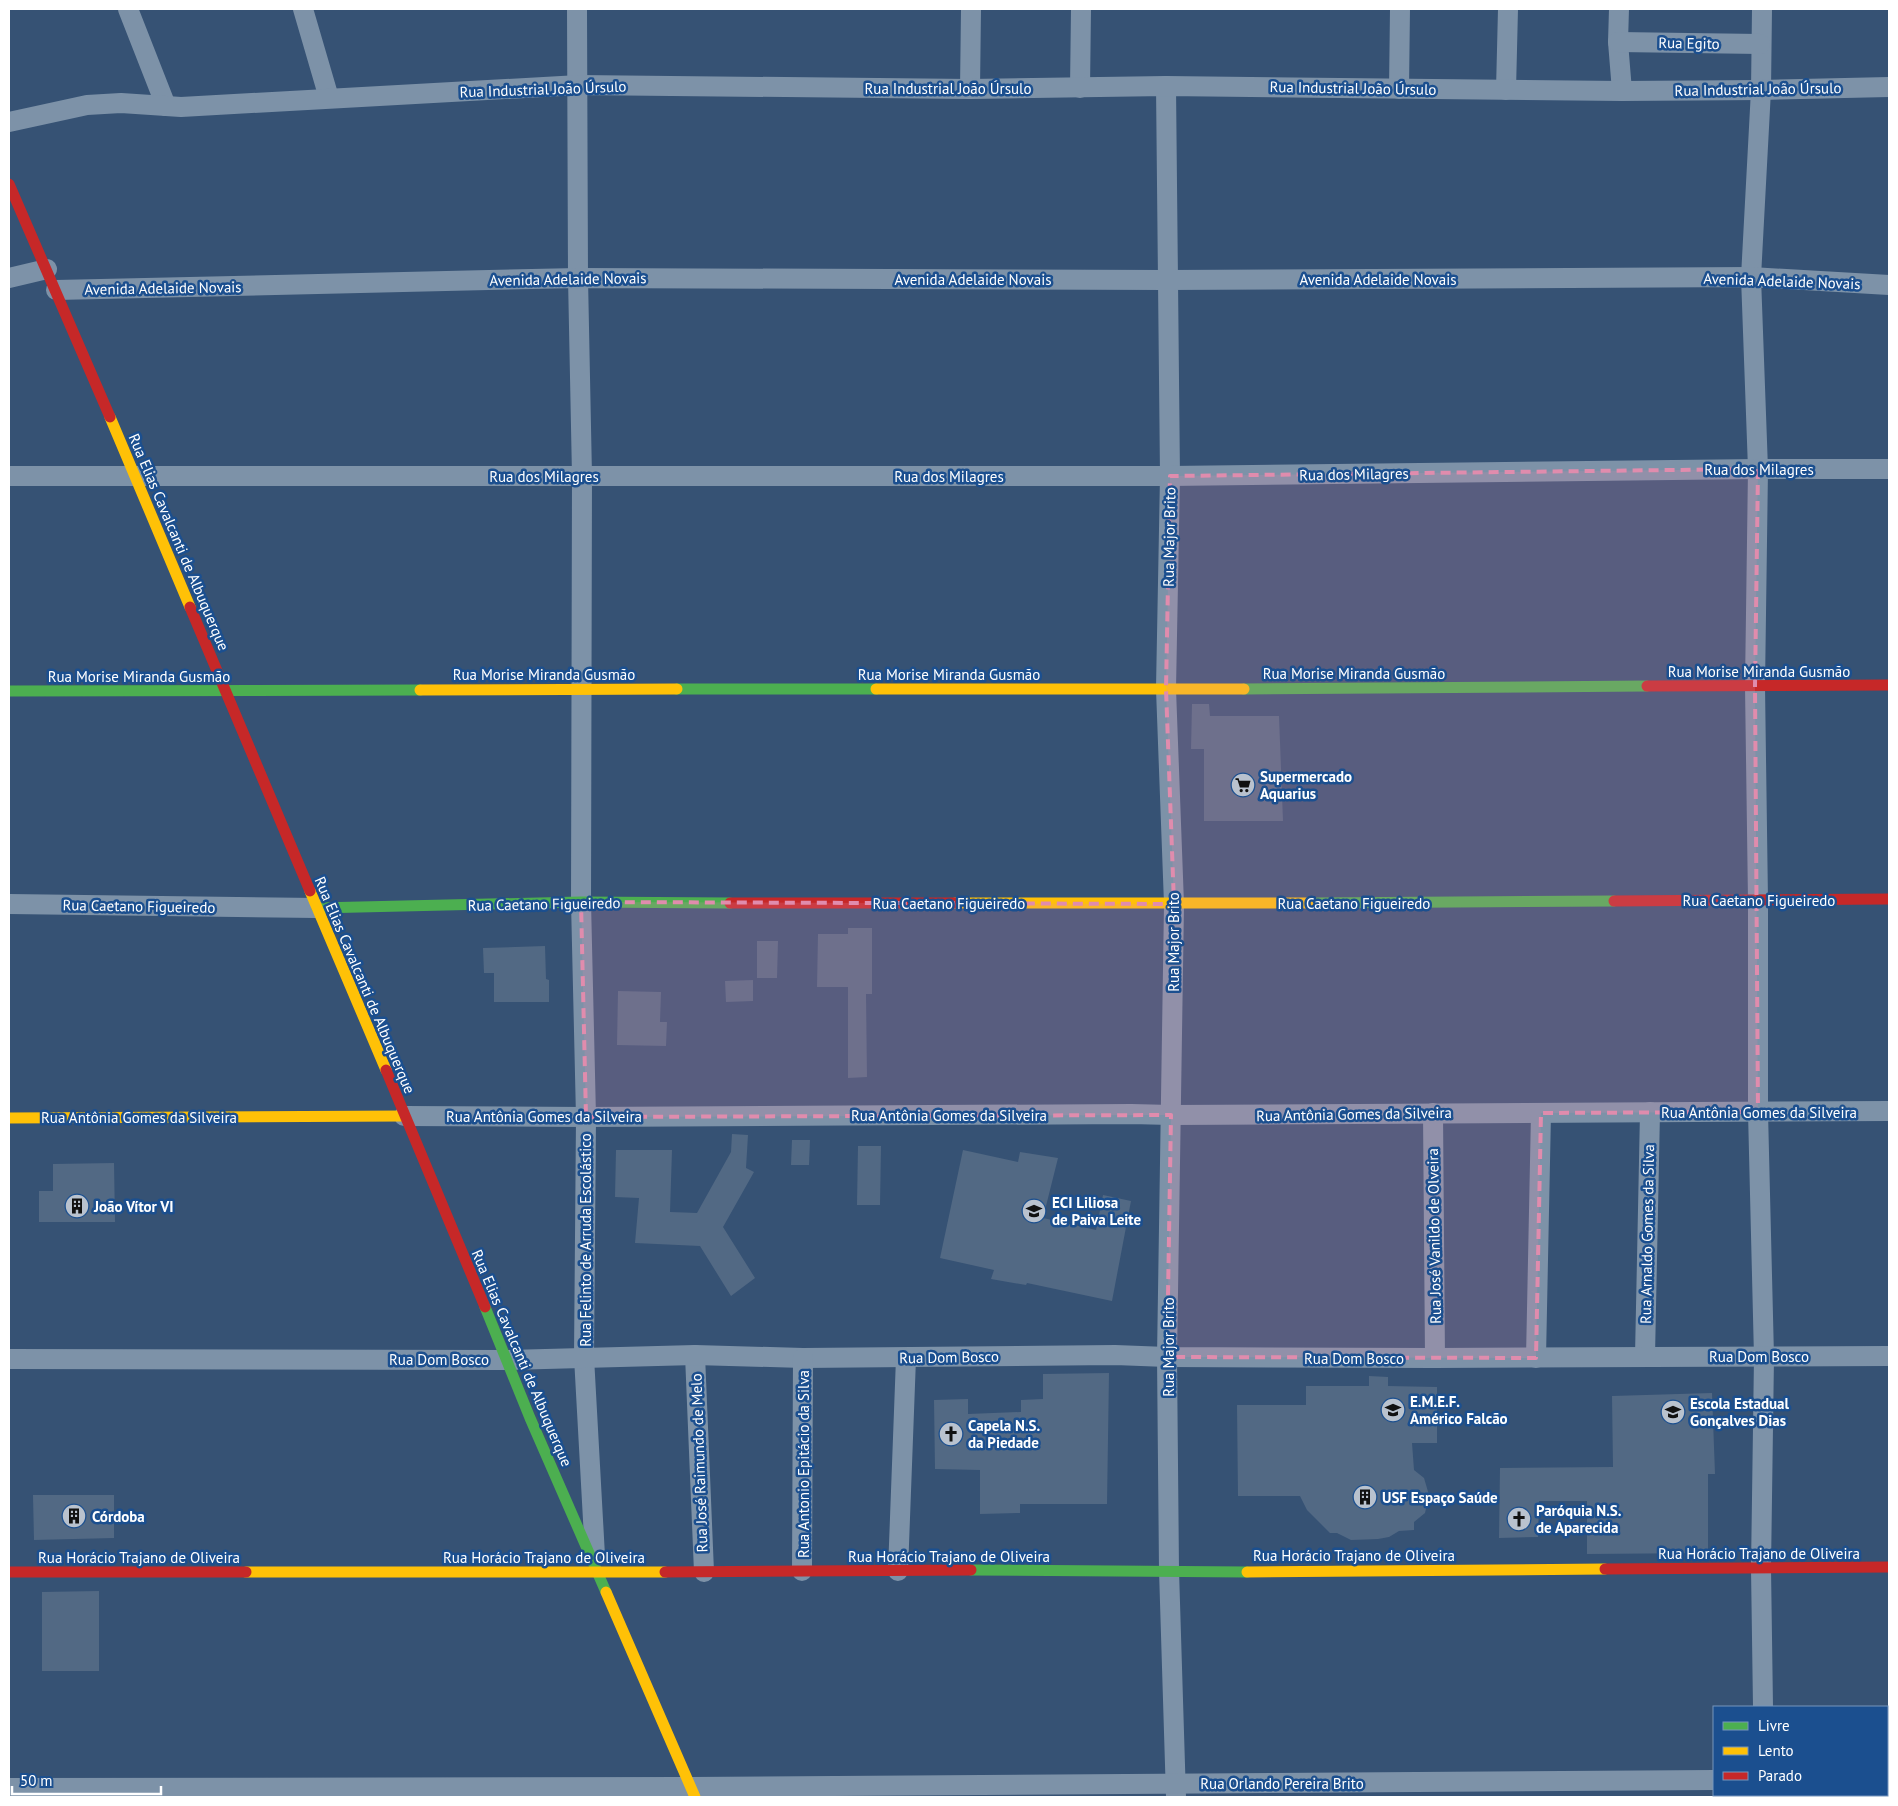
<svg xmlns="http://www.w3.org/2000/svg" width="1898" height="1806" viewBox="0 0 1898 1806" font-family="'PT Sans',sans-serif">
  <style>
    .building { fill: #526984 }
    .lines { fill: none; stroke-linecap: round; stroke-linejoin: round }
    .street { stroke: #7d92a8; stroke-width: 20 }
    .fast { stroke: #4caf50; stroke-width: 11 }
    .slow { stroke: #ffc107; stroke-width: 11 }
    .jam { stroke: #c62828; stroke-width: 11 }
    .marked { fill: #e08cad; fill-opacity: 0.2; stroke: #e08cad; stroke-width: 4; stroke-dasharray: 10 6; stroke-linejoin: round }
    .labels { text-anchor: middle; dominant-baseline: central; stroke-width: 5; stroke-linejoin: round; paint-order: stroke }
    .street-label { font-size: 15px; fill: #fff; stroke: #1b4f8f }
    .poi-label { font-size: 15px; font-weight: bold; fill: #fff; stroke: #1b4f8f; text-anchor: start }
  </style>
  <rect width="100%" height="100%" fill="#365274"/>
  <!-- building -->
  <g class="building">
    <path d="M1192 704H1209L1210 716H1279L1283 821H1204V749H1191Z"/>
    <path d="M848 928H872V994H866L867 1077 848 1078V987H817L818 934H848Z"/>
    <path d="M757 941H778L777 978H757Z"/>
    <path d="M545 946 546 979 549 980V1002H494V973H484L483 948Z"/>
    <path d="M753 980V1001L726 1002 725 981Z"/>
    <path d="M618 991 661 992 660 1022H667L666 1046 617 1045Z"/>
    <path d="M732 1134 748 1135 746 1168 754 1172 723 1227 755 1278 731 1296 700 1246 635 1243 639 1198 615 1197 616 1150H672L670 1212 697 1213 731 1152Z"/>
    <path d="M792 1140H810L809 1165H791Z"/>
    <path d="M858 1146H881L880 1205H857Z"/>
    <path d="M963 1150 1018 1162 1020 1152 1058 1158 1043 1218 1096 1230 1103 1195 1131 1201 1112 1301 1027 1283 1026 1285 991 1279 994 1270 940 1258Z"/>
    <path d="M114 1163 115 1222H39V1191H53V1164Z"/>
    <path d="M1109 1373 1107 1504H1020V1513L980 1514V1470L935 1469 934 1400 968 1399V1414L1021 1412V1400L1043 1399V1374Z"/>
    <path d="M1369 1376 1388 1377V1386L1437 1387V1443H1412L1414 1470 1424 1478 1429 1495 1425 1513 1414 1522V1530L1399 1531 1389 1537 1378 1539 1351 1540 1337 1533H1330L1307 1510 1300 1496H1238L1237 1405H1306V1386H1369Z"/>
    <path d="M1712 1393 1715 1474H1708V1553L1587 1554V1501H1539L1538 1537 1499 1538 1500 1468 1613 1467 1612 1396Z"/>
    <path d="M33 1495H114V1538L34 1540Z"/>
    <path d="M99 1591V1671H42V1592Z"/>
  </g>
  <g class="lines">
    <!-- street -->
    <g class="street">
      <path d="M128 9 166 106"/>
      <path d="M303 9 329 98"/>
      <path d="M577 9 578 278 582 476 581 902 586 1117 584 1357 595 1556"/>
      <path d="M1619 9 1618 42 1622 91"/>
      <path d="M1762 9 1761 90 1751 277 1758 469 1755 686 1758 901V1112L1764 1357 1761 1568 1763 1707"/>
      <path d="M1618 42 1760 44"/>
      <path d="M1166 86 1170 476 1166 689 1174 904 1167 1357 1169 1570 1176 1797"/>
      <path d="M1080 88 1081 9"/>
      <path d="M970 89 971 9"/>
      <path d="M1399 89 1400 9"/>
      <path d="M1506 90 1508 9"/>
      <path d="M9 122 87 105 121 103 181 107 579 85 970 89 1166 86 1622 91 1761 90 1889 87"/>
      <path d="M9 278 47 269"/>
      <path d="M56 290 578 278 1167 280 1751 277 1889 285"/>
      <path d="M9 476H1170L1758 469H1889"/>
      <path d="M9 904 317 908"/>
      <path d="M1433 1113 1435 1358"/>
      <path d="M404 1116 586 1117 1131 1114 1171 1115 1889 1111"/>
      <path d="M695 1355 704 1572"/>
      <path d="M1645 1356 1650 1112"/>
      <path d="M1536 1358 1541 1113"/>
      <path d="M9 1359 507 1360 695 1355 803 1358 1115 1355 1167 1357 1435 1358 1889 1356"/>
      <path d="M802 1571 803 1358"/>
      <path d="M898 1571 906 1358"/>
      <path d="M1887 1780H1889"/>
      <path d="M9 1788 690 1787 1714 1780"/>
      <path d="M1763 1797V1795"/>
    </g>
    <!-- fast -->
    <g class="fast">
      <path d="M677 689H876"/>
      <path d="M1244 689 1647 686"/>
      <path d="M9 691 420 690"/>
      <path d="M1313 903 1614 901"/>
      <path d="M317 908 581 902 730 903"/>
      <path d="M485 1307 530 1418 606 1592"/>
      <path d="M971 1570 1247 1572"/>
    </g>
    <!-- slow -->
    <g class="slow">
      <path d="M110 417 190 607"/>
      <path d="M876 689H1244"/>
      <path d="M420 690 677 689"/>
      <path d="M310 891 386 1070"/>
      <path d="M955 903H1313"/>
      <path d="M9 1118 404 1116"/>
      <path d="M246 1572H665"/>
      <path d="M1247 1572 1605 1569"/>
      <path d="M606 1592 695 1797"/>
    </g>
    <!-- jam -->
    <g class="jam">
      <path d="M9 184 110 417"/>
      <path d="M190 607 310 891"/>
      <path d="M1647 686 1889 685"/>
      <path d="M1614 901 1889 899"/>
      <path d="M730 903H955"/>
      <path d="M386 1070 485 1307"/>
      <path d="M1605 1569 1889 1567"/>
      <path d="M9 1572H246"/>
      <path d="M665 1572 971 1570"/>
    </g>
  </g>
  <!-- marked area -->
  <path class="marked" d="M1758 469 1755 686 1758 1112 1541 1113 1536 1358 1167 1357 1171 1115 586 1117 581 902 1174 904 1166 689 1170 476Z"/>
  <!-- icons -->
  <defs>
    <g id="supermarket-disc" transform="scale(1.25)"><circle r="9.5" fill="#b9c2ce" stroke="#1b4f8f"/><path d="M-6-5.5h2.5l.6 2H6L4.5 2H-2.5L-4.4-4H-6ZM-1.5 3.2a1.3 1.3 0 1 0 .1 0ZM3 3.2a1.3 1.3 0 1 0 .1 0Z" fill="#111"/></g>
    <g id="building-disc" transform="scale(1.25)"><circle r="9.5" fill="#b9c2ce" stroke="#1b4f8f"/><path d="M-4-6H4V6H1V3H-1V6H-4ZM-2.5-4.3h1.7v1.8h-1.7ZM.8-4.3h1.7v1.8H.8ZM-2.5-1h1.7V.8h-1.7ZM.8-1h1.7V.8H.8Z" fill="#111"/></g>
    <g id="school-disc" transform="scale(1.25)"><circle r="9.5" fill="#b9c2ce" stroke="#1b4f8f"/><path d="M0-5L7-2L0 1L-7-2ZM-4 1L0 2.5L4 1V4Q0 6-4 4Z" fill="#111"/></g>
    <g id="church-disc" transform="scale(1.25)"><circle r="9.5" fill="#b9c2ce" stroke="#1b4f8f"/><path d="M-1.2-6h2.4v3.5h3.3v2.4h-3.3V6h-2.4V-.1h-3.3v-2.4h3.3Z" fill="#111"/></g>
  </defs>
  <g fill-rule="evenodd">
    <use href="#supermarket-disc" x="1243" y="785"/>
    <use href="#building-disc" x="77" y="1206"/>
    <use href="#school-disc" x="1034" y="1211"/>
    <use href="#school-disc" x="1393" y="1410"/>
    <use href="#school-disc" x="1673" y="1412"/>
    <use href="#church-disc" x="951" y="1434"/>
    <use href="#building-disc" x="1365" y="1497"/>
    <use href="#building-disc" x="74" y="1516"/>
    <use href="#church-disc" x="1519" y="1519"/>
  </g>
  <g class="labels">
    <!-- street labels -->
    <g class="street-label">
      <text transform="translate(1689 43) rotate(1)">Rua Egito</text>
      <text x="948" y="88">Rua Industrial João Úrsulo</text>
      <text transform="translate(1353 88) rotate(1)">Rua Industrial João Úrsulo</text>
      <text transform="translate(543 89) rotate(-2)">Rua Industrial João Úrsulo</text>
      <text transform="translate(1758 89) rotate(-1)">Rua Industrial João Úrsulo</text>
      <text transform="translate(568 279) rotate(-1)">Avenida Adelaide Novais</text>
      <text x="973" y="279">Avenida Adelaide Novais</text>
      <text x="1378" y="279">Avenida Adelaide Novais</text>
      <text transform="translate(1782 281) rotate(2)">Avenida Adelaide Novais</text>
      <text transform="translate(163 288) rotate(-1)">Avenida Adelaide Novais</text>
      <text x="1759" y="469">Rua dos Milagres</text>
      <text transform="translate(1354 474) rotate(-1)">Rua dos Milagres</text>
      <text x="544" y="476">Rua dos Milagres</text>
      <text x="949" y="476">Rua dos Milagres</text>
      <text transform="translate(1169 537) rotate(-89)">Rua Major Brito</text>
      <text transform="translate(179 542) rotate(67)">Rua Elias Cavalcanti de Albuquerque</text>
      <text x="1759" y="671">Rua Morise Miranda Gusmão</text>
      <text x="1354" y="673">Rua Morise Miranda Gusmão</text>
      <text x="544" y="674">Rua Morise Miranda Gusmão</text>
      <text x="949" y="674">Rua Morise Miranda Gusmão</text>
      <text x="139" y="676">Rua Morise Miranda Gusmão</text>
      <text x="1759" y="900">Rua Caetano Figueiredo</text>
      <text x="949" y="903">Rua Caetano Figueiredo</text>
      <text x="1354" y="903">Rua Caetano Figueiredo</text>
      <text transform="translate(544 904) rotate(-1)">Rua Caetano Figueiredo</text>
      <text transform="translate(139 906) rotate(1)">Rua Caetano Figueiredo</text>
      <text transform="translate(1173 942) rotate(-90)">Rua Major Brito</text>
      <text transform="translate(365 985) rotate(67)">Rua Elias Cavalcanti de Albuquerque</text>
      <text x="1759" y="1112">Rua Antônia Gomes da Silveira</text>
      <text transform="translate(1354 1114) rotate(-1)">Rua Antônia Gomes da Silveira</text>
      <text x="949" y="1115">Rua Antônia Gomes da Silveira</text>
      <text x="544" y="1116">Rua Antônia Gomes da Silveira</text>
      <text x="139" y="1117">Rua Antônia Gomes da Silveira</text>
      <text transform="translate(1647 1234) rotate(-89)">Rua Arnaldo Gomes da Silva</text>
      <text transform="translate(1434 1236) rotate(-91)">Rua José Vanildo de Olveira</text>
      <text transform="translate(585 1240) rotate(-90)">Rua Felinto de Arruda Escolástico</text>
      <text transform="translate(1168 1347) rotate(-90)">Rua Major Brito</text>
      <text x="1759" y="1356">Rua Dom Bosco</text>
      <text transform="translate(949 1357) rotate(-1)">Rua Dom Bosco</text>
      <text transform="translate(522 1358) rotate(67)">Rua Elias Cavalcanti de Albuquerque</text>
      <text x="1354" y="1358">Rua Dom Bosco</text>
      <text x="439" y="1359">Rua Dom Bosco</text>
      <text transform="translate(699 1463) rotate(-92)">Rua José Raimundo de Melo</text>
      <text transform="translate(803 1464) rotate(-90)">Rua Antonio Epitácio da Silva</text>
      <text x="1759" y="1553">Rua Horácio Trajano de Oliveira</text>
      <text x="1354" y="1555">Rua Horácio Trajano de Oliveira</text>
      <text x="949" y="1556">Rua Horácio Trajano de Oliveira</text>
      <text x="139" y="1557">Rua Horácio Trajano de Oliveira</text>
      <text x="544" y="1557">Rua Horácio Trajano de Oliveira</text>
      <text x="1282" y="1783">Rua Orlando Pereira Brito</text>
    </g>
    <!-- poi labels -->
    <g class="poi-label">
      <text x="1260" y="776">Supermercado<tspan x="1260" dy="17">Aquarius</tspan></text>
      <text x="1052" y="1202">ECI Liliosa<tspan x="1052" dy="17">de Paiva Leite</tspan></text>
      <text x="94" y="1206">João Vítor VI</text>
      <text x="1410" y="1401">E.M.E.F.<tspan x="1410" dy="17">Américo Falcão</tspan></text>
      <text x="1690" y="1403">Escola Estadual<tspan x="1690" dy="17">Gonçalves Dias</tspan></text>
      <text x="968" y="1425">Capela N.S.<tspan x="968" dy="17">da Piedade</tspan></text>
      <text x="1382" y="1497">USF Espaço Saúde</text>
      <text x="1536" y="1510">Paróquia N.S.<tspan x="1536" dy="17">de Aparecida</tspan></text>
      <text x="92" y="1516">Córdoba</text>
    </g>
  </g>
  <!-- border -->
  <rect width="1898" height="1806" fill="none" stroke="#ffffff" stroke-width="20"/>
  <!-- legend -->
  <rect x="1713" y="1706" width="175" height="90" fill="#1b4f8f" stroke="#7695bc"/>
  <rect x="1723" y="1722" width="25" height="8" fill="#4caf50" stroke="#7695bc"/>
  <text x="1758" y="1731" font-size="15" fill="#ffffff">Livre</text>
  <rect x="1723" y="1747" width="25" height="8" fill="#ffc107" stroke="#7695bc"/>
  <text x="1758" y="1756" font-size="15" fill="#ffffff">Lento</text>
  <rect x="1723" y="1772" width="25" height="8" fill="#c62828" stroke="#7695bc"/>
  <text x="1758" y="1781" font-size="15" fill="#ffffff">Parado</text>
  <!-- scale -->
  <path d="M12 1786v8h149v-8" fill="none" stroke="#ffffff" stroke-width="2.5"/>
  <text x="20" y="1786" font-size="15" fill="#ffffff" stroke="#1b4f8f" stroke-width="4" paint-order="stroke">50 m</text>
</svg>
